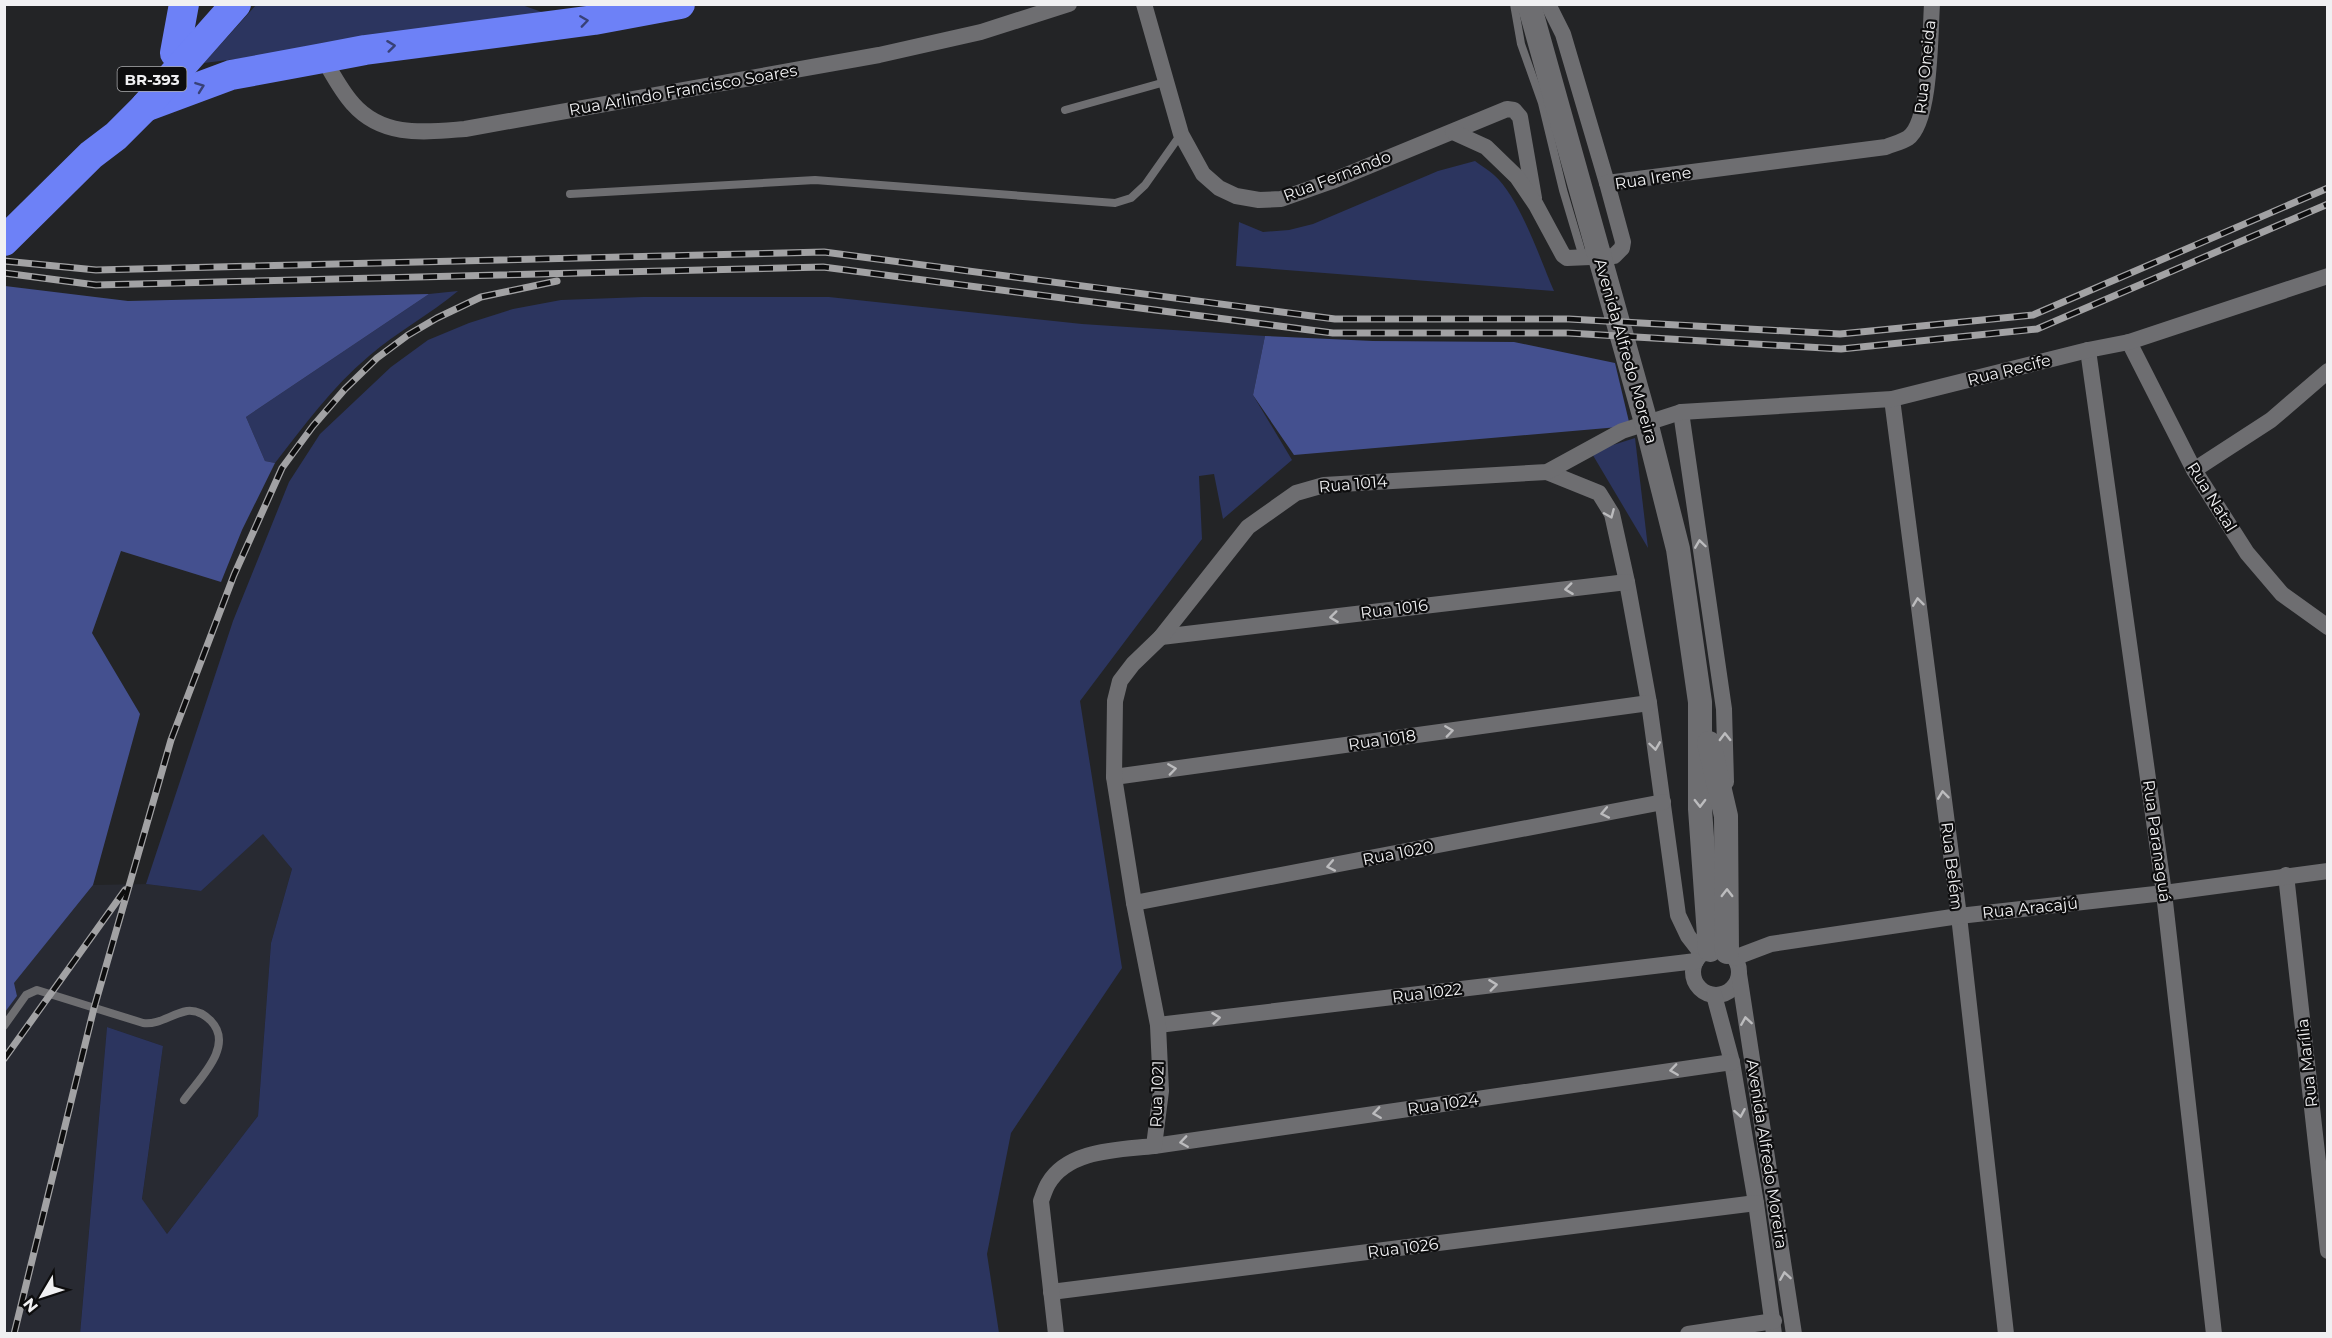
<svg xmlns="http://www.w3.org/2000/svg" width="2332" height="1338" viewBox="0 0 2332 1338" font-family="Montserrat,sans-serif">
  <style>
    .built { fill: #282a32 }
    .green { fill: #2c355f }
    .forest { fill: #44508f }
    .lines { fill: none; stroke-linecap: round; stroke-linejoin: round }
    .lane { stroke: #6e6e71; stroke-width: 8 }
    .street { stroke: #6e6e71; stroke-width: 16 }
    .secondary { stroke: #6e6e71; stroke-width: 24 }
    .highway { stroke: #6d81f7; stroke-width: 30 }
    .rail-casing { stroke: #a2a2a4; stroke-width: 7 }
    .rail { stroke: #0d0d0e; stroke-width: 4.5; stroke-dasharray: 14; stroke-linecap: butt }
    .oneway { stroke: #384177 }
    .oneway2 { stroke: #bcbcbe }
    .labels { text-anchor: middle; dominant-baseline: central; stroke-width: 4.5; stroke-linejoin: round; paint-order: stroke }
    .shield { fill: #0d0d0e; stroke: #acacae; stroke-width: 1.5 }
    .shield-label { font-size: 15px; font-weight: bold; fill: #f0f0f2 }
    .street-label { font-size: 16px; fill: #f0f0f2; stroke: #0d0d0e }
  </style>
  <rect width="100%" height="100%" fill="#232426"/>
  <!-- built -->
  <path class="built" d="M263 833 292 869 271 943 258 1116 167 1234 142 1200 163 1046 107 1027 80 1333H5L4 1012 17 996 13 983 93 885 146 884 201 891Z"/>
  <!-- green -->
  <g class="green">
    <path d="M519 4 559 18 204 63 256 5Z"/>
    <path d="M1475 161C1481 166 1489 170 1494 175 1520 198 1540 259 1554 291L1236 266 1239 222 1263 232 1289 230 1313 224 1438 171Z"/>
    <path d="M458 291C429 315 397 332 369 356 332 387 304 426 275 463L265 461 246 417 429 294Z"/>
    <path d="M643 297H829L1082 324 1265 336 1253 395 1292 460 1223 519 1214 474 1199 476 1202 539 1080 701 1122 968 1011 1133 987 1254 999 1333 80 1334 107 1027 163 1046 142 1199 167 1234 258 1116 271 943 292 869 263 834 201 891 146 884 233 621 289 482 320 434 391 367 428 340 469 323 513 309 561 300Z"/>
    <path d="M1635 438 1648 548 1591 452Z"/>
  </g>
  <!-- forest -->
  <g class="forest">
    <path d="M5 286 128 301 429 294 246 417 265 461 275 463 242 530 221 582 121 551 92 633 140 714 93 885 14 983 17 996 5 1012Z"/>
    <path d="M1265 336 1373 341 1514 342 1615 363 1630 426 1294 455 1253 395Z"/>
  </g>
  <g class="lines">
    <!-- lane -->
    <g class="lane">
      <path d="M1514 4 1521 44 1542 103 1563 190 1583 257"/>
      <path d="M1065 110 1165 82"/>
      <path d="M570 194 815 180 1115 203 1131 198 1145 185 1181 134"/>
      <path d="M4 1026 26 995 37 990 143 1023C159 1025 171 1014 187 1011 196 1010 204 1014 211 1021 235 1046 199 1079 184 1100"/>
    </g>
    <!-- street -->
    <g class="street">
      <path d="M1144 4 1181 134 1203 174 1219 188 1236 196 1259 200 1281 199 1332 181 1507 109 1514 110 1520 117 1534 198"/>
      <path d="M1548 4 1563 34 1607 183"/>
      <path d="M323 58C332 73 341 91 353 104 383 138 425 132 465 129L879 55 981 32 1069 4"/>
      <path d="M1453 132 1486 147 1517 177 1536 205 1563 255 1567 258 1614 256 1622 248 1623 242 1607 183 1886 147C1893 144 1902 142 1908 138 1931 122 1930 33 1932 4"/>
      <path d="M2129 342 2194 470 2247 553 2282 594 2328 627"/>
      <path d="M2088 350 2164 893 2214 1334"/>
      <path d="M1892 399 1959 916 2006 1334"/>
      <path d="M1681 412 1724 709 1726 782"/>
      <path d="M2194 470 2271 420 2328 371"/>
      <path d="M1547 472 1599 493 1612 514 1627 582 1649 703 1678 915 1688 936 1702 954"/>
      <path d="M1161 637 1627 582"/>
      <path d="M1114 777 1649 703"/>
      <path d="M2286 875 2328 1251"/>
      <path d="M1134 903 1663 802"/>
      <circle cx="1716" cy="972" r="23"/>
      <path d="M1734 958 1771 944 1959 916 2164 893 2328 871"/>
      <path d="M1739 974 1794 1334"/>
      <path d="M1714 995 1732 1062 1756 1203 1774 1334"/>
      <path d="M1158 1025 1696 961"/>
      <path d="M1154 1146 1732 1062"/>
      <path d="M1051 1292 1756 1203"/>
      <path d="M1056 1334 1041 1201C1043 1196 1045 1189 1048 1184 1068 1149 1120 1150 1154 1146L1161 1091 1158 1025 1134 903 1114 777 1115 701 1120 681 1133 664 1161 637 1248 527 1296 493 1324 485 1547 472 1622 431 1681 412 1892 399 2088 350 2129 342 2328 276"/>
      <path d="M1688 1334 1774 1321"/>
    </g>
    <!-- secondary -->
    <g class="secondary">
      <path d="M1529 4 1647 426 1678 549 1700 702V809L1710 950"/>
      <path d="M1709 743 1726 816 1727 952"/>
    </g>
    <!-- highway -->
    <g class="highway">
      <path d="M175 53 184 4"/>
      <path d="M145 107 231 75 323 58 365 50 594 20 680 4"/>
      <path d="M4 241 91 155 116 136 145 107 236 4"/>
    </g>
    <!-- rail casing -->
    <g class="rail-casing">
      <g id="rail">
        <path d="M4 261 96 270 824 252 1335 319H1569L1840 334 2033 315 2328 188"/>
        <path d="M4 273 96 285 823 267 1333 333H1568L1841 349 2037 329 2328 204"/>
        <path d="M4 1059 125 890"/>
        <path d="M14 1334 94 1008 171 740 234 575 282 468 313 426 345 389 377 358 408 335 437 318 481 297 557 281"/>
      </g>
    </g>
    <!-- rail -->
    <use href="#rail" class="rail"/>
  </g>
  <!-- one-way arrows -->
  <defs><path id="oneway-chevron" d="M-2-3.5L2.5 0L-2 3.5" fill="none" stroke-width="1.6" stroke-linecap="round" stroke-linejoin="round" transform="scale(1.5)"/></defs>
  <g class="oneway">
    <use href="#oneway-chevron" transform="translate(584 21) rotate(-8)"/>
    <use href="#oneway-chevron" transform="translate(391 46) rotate(-7)"/>
    <use href="#oneway-chevron" transform="translate(200 87) rotate(-20)"/>
  </g>
  <g class="oneway2">
    <use href="#oneway-chevron" transform="translate(1610 514) rotate(67)"/>
    <use href="#oneway-chevron" transform="translate(1700 544) rotate(-98)"/>
    <use href="#oneway-chevron" transform="translate(1569 589) rotate(173)"/>
    <use href="#oneway-chevron" transform="translate(1918 602) rotate(-97)"/>
    <use href="#oneway-chevron" transform="translate(1334 617) rotate(173)"/>
    <use href="#oneway-chevron" transform="translate(1449 731) rotate(-8)"/>
    <use href="#oneway-chevron" transform="translate(1725 737) rotate(-91)"/>
    <use href="#oneway-chevron" transform="translate(1655 746) rotate(82)"/>
    <use href="#oneway-chevron" transform="translate(1172 769) rotate(-8)"/>
    <use href="#oneway-chevron" transform="translate(1943 795) rotate(-97)"/>
    <use href="#oneway-chevron" transform="translate(1700 803) rotate(89)"/>
    <use href="#oneway-chevron" transform="translate(1605 813) rotate(169)"/>
    <use href="#oneway-chevron" transform="translate(1331 866) rotate(169)"/>
    <use href="#oneway-chevron" transform="translate(1727 893) rotate(-90)"/>
    <use href="#oneway-chevron" transform="translate(1493 985) rotate(-7)"/>
    <use href="#oneway-chevron" transform="translate(1216 1018) rotate(-7)"/>
    <use href="#oneway-chevron" transform="translate(1746 1021) rotate(-99)"/>
    <use href="#oneway-chevron" transform="translate(1674 1070) rotate(172)"/>
    <use href="#oneway-chevron" transform="translate(1377 1113) rotate(172)"/>
    <use href="#oneway-chevron" transform="translate(1740 1113) rotate(80)"/>
    <use href="#oneway-chevron" transform="translate(1184 1142) rotate(172)"/>
    <use href="#oneway-chevron" transform="translate(1785 1276) rotate(-99)"/>
  </g>
  <g class="labels">
    <!-- shield labels -->
    <rect class="shield" x="117.5" y="67" width="69" height="24" rx="4.5"/>
    <g class="shield-label">
      <text x="152" y="79">BR-393</text>
    </g>
    <!-- street labels -->
    <g class="street-label">
      <text transform="translate(1925 67) rotate(-84)">Rua Oneida</text>
      <text transform="translate(683 90) rotate(-10)">Rua Arlindo Francisco Soares</text>
      <text transform="translate(1337 176) rotate(-21)">Rua Fernando</text>
      <text transform="translate(1653 178) rotate(-9)">Rua Irene</text>
      <text transform="translate(1626 351) rotate(74)">Avenida Alfredo Moreira</text>
      <text transform="translate(2009 370) rotate(-14)">Rua Recife</text>
      <text transform="translate(1353 484) rotate(-5)">Rua 1014</text>
      <text transform="translate(2212 497) rotate(58)">Rua Natal</text>
      <text transform="translate(1394 609) rotate(-7)">Rua 1016</text>
      <text transform="translate(1382 740) rotate(-8)">Rua 1018</text>
      <text transform="translate(2157 841) rotate(82)">Rua Paranaguá</text>
      <text transform="translate(1398 853) rotate(-11)">Rua 1020</text>
      <text transform="translate(1952 866) rotate(83)">Rua Belém</text>
      <text transform="translate(2030 908) rotate(-6)">Rua Aracajú</text>
      <text transform="translate(1427 993) rotate(-7)">Rua 1022</text>
      <text transform="translate(2307 1063) rotate(-96)">Rua Marília</text>
      <text transform="translate(1157 1094) rotate(-88)">Rua 1021</text>
      <text transform="translate(1443 1104) rotate(-8)">Rua 1024</text>
      <text transform="translate(1767 1154) rotate(81)">Avenida Alfredo Moreira</text>
      <text transform="translate(1403 1248) rotate(-7)">Rua 1026</text>
    </g>
  </g>
  <!-- border -->
  <rect width="2332" height="1338" fill="none" stroke="#f0f0f2" stroke-width="12"/>
  <!-- north arrow -->
  <g transform="translate(42 1296) rotate(231)" stroke="#0d0d0e" stroke-width="4.5" paint-order="stroke">
  <path d="M0-4.5L10 22L0 15L-10 22Z" fill="#f0f0f2"/>
  <text y="-9" font-size="16" font-weight="bold" text-anchor="middle" fill="#f0f0f2">N</text>
  </g>
</svg>
